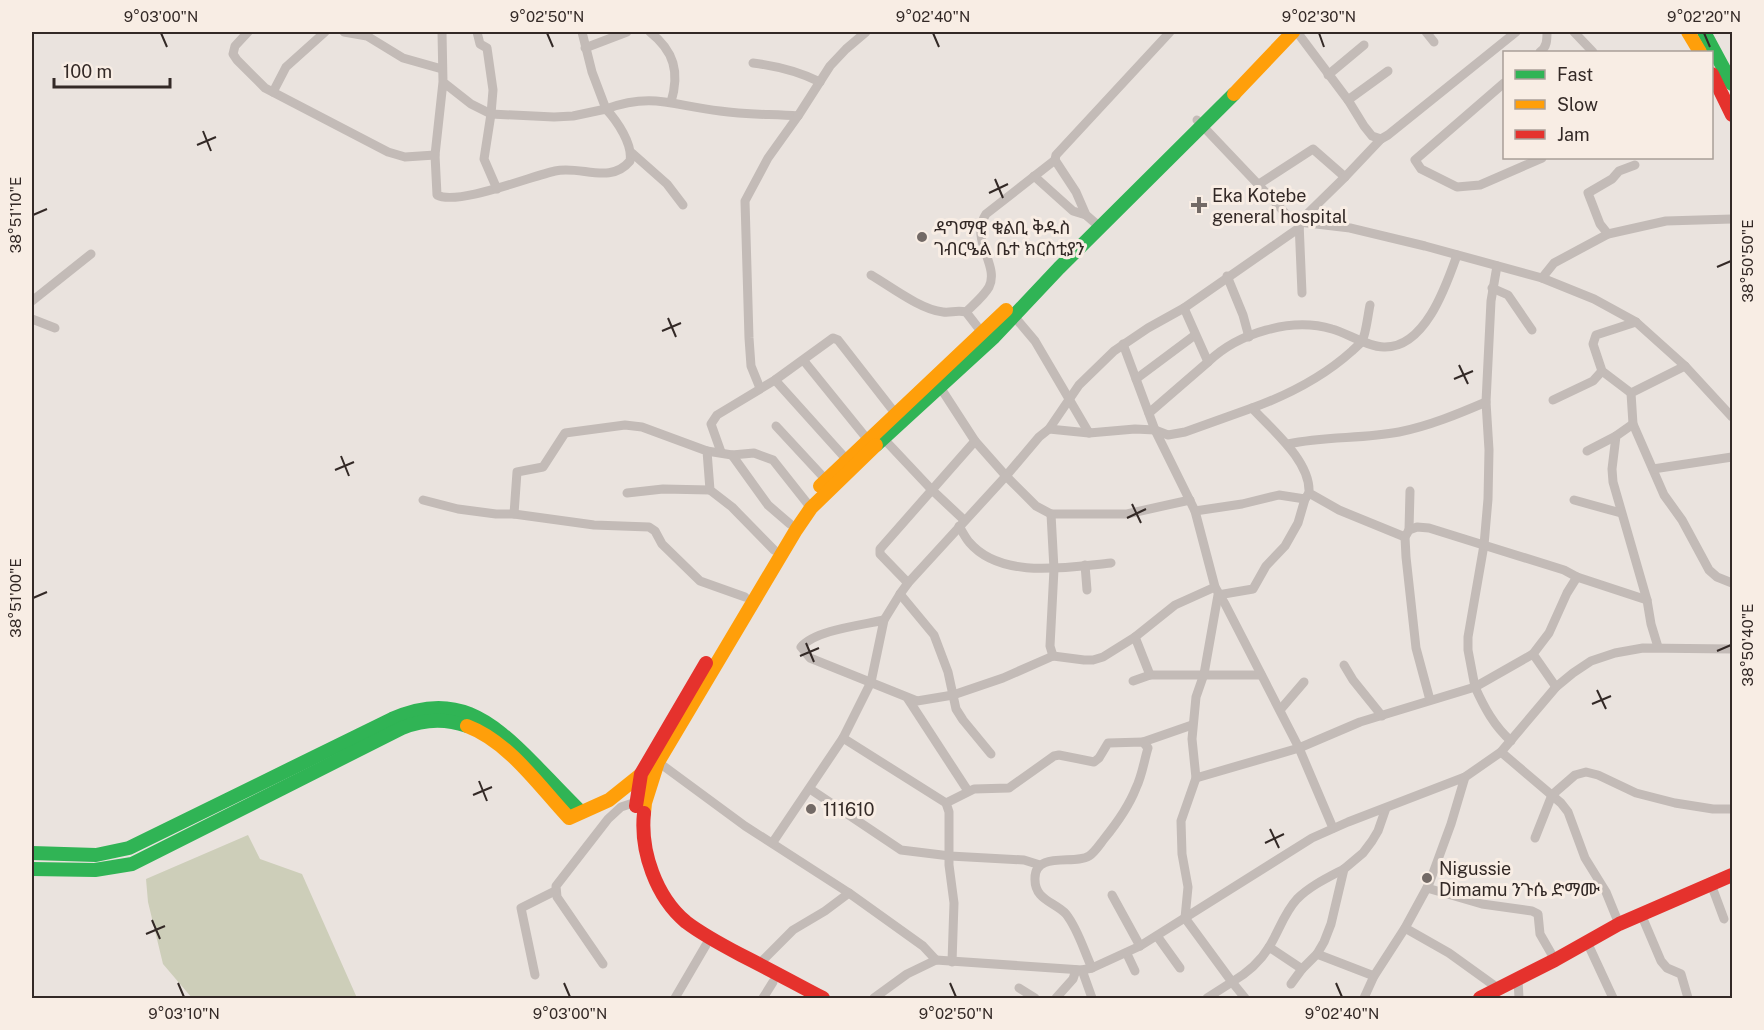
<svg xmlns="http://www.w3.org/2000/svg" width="1764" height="1030" viewBox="0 0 1764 1030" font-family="'Public Sans','Noto Sans Ethiopic',sans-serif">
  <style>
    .green { fill: #cdceb9 }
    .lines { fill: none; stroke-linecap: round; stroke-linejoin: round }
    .street { stroke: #c3bbb7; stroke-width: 9 }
    .fast { stroke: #30b455; stroke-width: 14 }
    .slow { stroke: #ff9f0a; stroke-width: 14 }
    .jam { stroke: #e5322d; stroke-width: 14 }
    .ticks { fill: none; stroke: #332926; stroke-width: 2 }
    .poi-dot { fill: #736a66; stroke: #f8ede4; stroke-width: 2 }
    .labels { text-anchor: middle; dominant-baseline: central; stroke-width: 6; stroke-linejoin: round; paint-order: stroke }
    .poi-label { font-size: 18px; fill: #332926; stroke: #f8ede4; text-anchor: start }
    .neatline { fill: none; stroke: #332926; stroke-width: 2 }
    .ticks-label { font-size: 15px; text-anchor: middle; fill: #332926 }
  </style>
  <rect width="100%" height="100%" fill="#eae3de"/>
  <!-- green -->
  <path class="green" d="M248 835 260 859 302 874 357 998H192L163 964 148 902 146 879Z"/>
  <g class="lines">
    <!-- street -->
    <g class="street">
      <path d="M248 32 235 46 233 54 237 60 265 88 388 152 405 157 435 155"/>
      <path d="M344 32 367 36 403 58 442 69"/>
      <path d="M442 32 443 82 435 155 437 195C457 206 532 176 555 171 581 165 610 185 630 161 633 144 617 121 606 109L573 116 554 117 491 114 471 104 443 82"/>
      <path d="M477 32 480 44 487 48 493 90 491 114 484 159 497 189"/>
      <path d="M582 32 592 72 606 109C653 92 674 106 720 111 746 115 772 114 798 116L830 66 846 49 866 32"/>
      <path d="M650 32C674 51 680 72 671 102"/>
      <path d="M1297 32 1348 100 1364 126 1372 136 1381 139 1388 135 1516 32"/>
      <path d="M1426 32 1434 42"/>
      <path d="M1574 32 1593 52"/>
      <path d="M585 48 627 32"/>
      <path d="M1540 52C1547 47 1547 40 1547 32"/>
      <path d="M753 63C777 66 798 71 820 82"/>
      <path d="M1328 75 1364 45"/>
      <path d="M1504 83 1415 160 1421 169 1457 187 1480 185 1542 158"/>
      <path d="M273 92 286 67 325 32"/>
      <path d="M1348 100 1388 71"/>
      <path d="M1197 120 1289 217 1299 222 1350 228 1425 246 1542 278 1594 299 1636 322 1685 366 1732 417"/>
      <path d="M632 153 667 184 683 205"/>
      <path d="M1034 176 1073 211 1086 215"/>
      <path d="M1259 184 1313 149 1345 177"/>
      <path d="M1101 228 1086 215 1076 192 1055 160 1056 155 1170 32"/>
      <path d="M1608 234 1600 224 1588 193 1612 179 1619 171 1635 165"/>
      <path d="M1497 266 1491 301 1486 402 1489 450 1488 499 1484 545 1468 637V650L1475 687 1533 654"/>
      <path d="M871 275C890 286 921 310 943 312 951 313 956 310 966 312L983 334"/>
      <path d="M1227 276 1243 315 1249 337"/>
      <path d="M1542 278 1554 263 1608 234 1666 221 1732 219"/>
      <path d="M1492 288 1508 295 1532 330"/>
      <path d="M1302 293 1299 222 1345 177 1381 139"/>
      <path d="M32 301 91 254"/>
      <path d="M1184 308 1299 228"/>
      <path d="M966 312C973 305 984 296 989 287 1000 265 969 240 986 214L1055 160"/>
      <path d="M1013 315 1035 341 1089 433 1135 429 1155 430 1168 435 1185 432 1252 408C1271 429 1311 461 1309 493L1339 510 1405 537"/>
      <path d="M32 319 55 328"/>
      <path d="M1123 344 1155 430 1195 511 1215 587 1225 604 1299 748 1360 722 1475 687C1484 707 1494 726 1511 741"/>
      <path d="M804 361 868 440"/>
      <path d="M1685 366 1631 393 1633 424 1664 495 1682 520 1709 570 1717 577 1732 583"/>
      <path d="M1136 379 1195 335"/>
      <path d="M775 380 847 460"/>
      <path d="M940 387 975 441 1006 476 1039 437 1049 429 1079 385 1114 351 1148 328 1184 308 1208 362C1238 333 1291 317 1332 329 1347 333 1368 347 1384 347 1425 348 1446 286 1457 255"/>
      <path d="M760 388 751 366 749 338 745 201 768 158 798 116"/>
      <path d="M1631 393 1602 371 1593 344 1596 335 1636 322"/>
      <path d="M1553 400 1593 381 1602 371"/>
      <path d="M1252 408C1288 395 1323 377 1352 351 1355 348 1360 344 1362 341 1366 334 1368 314 1370 305"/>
      <path d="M1149 413 1208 362"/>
      <path d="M1633 424 1616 436 1612 469 1613 482 1647 600"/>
      <path d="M776 426 826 480"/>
      <path d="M1049 429 1089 433"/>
      <path d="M883 438 931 489 964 520"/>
      <path d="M1288 444C1325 436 1362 439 1399 432 1429 426 1458 414 1486 402"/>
      <path d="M707 451 732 455 754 453 773 460 811 508"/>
      <path d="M1587 451 1616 436"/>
      <path d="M721 452 711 424 717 415 775 380 833 338 838 340 895 413"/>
      <path d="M732 455 768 505 790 524"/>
      <path d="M1653 469 1732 457"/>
      <path d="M627 493 663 489 710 490"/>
      <path d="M423 500 458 509 496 514H514L594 525 649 527 655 531 662 544 700 581 745 597"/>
      <path d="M1574 500 1621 513"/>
      <path d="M1195 511 1242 504 1279 495 1305 499"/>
      <path d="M514 514 517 472 543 467 565 433 625 425 642 427 707 451 710 490 732 507 774 550"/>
      <path d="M959 526C962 531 965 537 969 542 1001 580 1068 567 1111 563"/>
      <path d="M1409 530 1410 491"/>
      <path d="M1085 565 1087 590"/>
      <path d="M1577 577 1647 600 1651 624 1658 647"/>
      <path d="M908 583 880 554V549L975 441"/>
      <path d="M900 594 934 635 948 672 956 709 963 720 991 754"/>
      <path d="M884 620C863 625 815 630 801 647L810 658 917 701 953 695 1003 678 1053 656 1084 660H1093L1103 657 1135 637 1175 605 1215 587"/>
      <path d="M1053 656 1050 646 1054 569 1051 514H1127L1190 500"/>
      <path d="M1344 665 1353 680 1382 716"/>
      <path d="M1150 675H1261"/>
      <path d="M1133 681 1150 675 1135 637"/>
      <path d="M908 699 968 791"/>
      <path d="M1430 700 1416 648 1406 557 1405 537 1409 530 1417 527 1429 528 1564 570 1577 577 1567 593 1549 633 1533 654 1556 687"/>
      <path d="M1280 710 1304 682"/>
      <path d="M843 738 946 803"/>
      <path d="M1143 742 1192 725"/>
      <path d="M1501 752 1561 803 1568 812 1585 858 1606 892 1619 924"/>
      <path d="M658 762 745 826 849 893 923 946 936 960"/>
      <path d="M1196 778 1299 748 1333 828"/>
      <path d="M810 789 901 850 950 856 1024 860 1040 865"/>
      <path d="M1535 838 1552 795 1575 775 1586 772 1598 775 1636 793 1675 803 1713 809H1732"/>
      <path d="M773 842 843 738 871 682 884 620 900 594 908 583 1006 476 1036 506 1051 514"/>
      <path d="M1711 884 1724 919"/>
      <path d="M1427 888 1482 904 1532 911 1538 914 1540 934 1555 960"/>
      <path d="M1112 895 1140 946"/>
      <path d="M1641 914 1661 961 1667 968 1681 974 1688 998"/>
      <path d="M1405 928 1449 953 1499 989"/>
      <path d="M1157 936 1180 968"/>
      <path d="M1587 942 1613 998"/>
      <path d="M1269 947 1302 969 1291 984"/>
      <path d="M1127 954 1135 971"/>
      <path d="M1317 954 1324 942 1331 924 1344 869 1363 853 1372 841 1378 831 1386 808"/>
      <path d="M952 962 954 903 949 865V812L946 803 974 789 1009 788 1054 756 1059 755 1094 762 1099 758 1108 743 1143 742 1148 748C1144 761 1142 776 1136 788 1129 806 1117 823 1104 839 1100 844 1095 852 1089 856 1075 865 1035 851 1035 878 1034 900 1055 902 1066 914 1078 929 1084 951 1092 968"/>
      <path d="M603 964 557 897 556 886 608 819 621 807 636 802"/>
      <path d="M759 964 793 930 825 911 849 893"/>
      <path d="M1302 969 1317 954 1374 976"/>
      <path d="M1082 970 1092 998"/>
      <path d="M535 975 521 908 555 891"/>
      <path d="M1518 980 1519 998"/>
      <path d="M1019 988 1035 998"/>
      <path d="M675 998 706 945"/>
      <path d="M763 998 773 982"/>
      <path d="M874 998 907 974 936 960 1082 970 1092 968 1140 946 1312 838 1348 822 1465 777 1501 752 1556 687 1573 673 1591 661 1615 653 1643 648 1732 649"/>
      <path d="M1056 998 1073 979 1076 970"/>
      <path d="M1207 998 1232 982 1185 918 1188 887 1182 854 1181 821 1196 778 1192 739 1196 697 1204 674 1218 595 1253 589 1266 566 1285 546 1298 523 1305 499 1309 493"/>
      <path d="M1245 998 1232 982C1247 973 1260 962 1269 947 1279 931 1284 913 1297 899 1310 886 1327 878 1344 869"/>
      <path d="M1364 998 1374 976 1405 928 1429 884 1451 824 1465 777"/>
    </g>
    <!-- fast -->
    <g class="fast">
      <path d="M1704 32 1732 84"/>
      <path d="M876 445 994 337 1059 268 1234 94"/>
      <path d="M32 853 96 855 129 848 392 719C454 691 490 719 533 763 549 779 565 796 581 812"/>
      <path d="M32 869 95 870 132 864 402 728C424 719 445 718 467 726"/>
    </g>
    <!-- slow -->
    <g class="slow">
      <path d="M1688 32 1700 52"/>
      <path d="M1234 94 1293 32"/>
      <path d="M820 486 1006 310"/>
      <path d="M467 726C509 742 539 786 569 818L609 800 644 772"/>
      <path d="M644 813 645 803 658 762 796 530 811 508 876 445"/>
    </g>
    <!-- jam -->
    <g class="jam">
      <path d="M1712 74 1732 115"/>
      <path d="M636 806 641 774 706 663"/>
      <path d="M644 813C640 851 656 897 686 922 703 935 722 945 741 955 769 969 796 984 823 998"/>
      <path d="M1480 998 1555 960 1619 924 1732 875"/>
    </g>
  </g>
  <!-- ticks -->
  <path class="ticks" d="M161 33 167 47M547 33 553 47M933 33 939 47M1319 33 1324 47M1704 33 1710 47M203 131 211 151M197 145 216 137M995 179 1003 198M989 193 1008 184M33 215 47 209M1717 267 1731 261M668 318 676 337M662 331 681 323M1459 365 1468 384M1454 379 1473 371M341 456 349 476M335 470 354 462M1132 504 1141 523M1127 518 1146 509M33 598 47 592M806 643 814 662M1717 651 1731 645M800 656 819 648M1597 690 1606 709M1592 704 1611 696M479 781 487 801M473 795 492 787M1270 829 1279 848M1265 843 1284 834M152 920 160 939M146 934 165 926M178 983 184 997M564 983 570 997M950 983 956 997M1336 983 1342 997"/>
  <!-- markers -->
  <g class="poi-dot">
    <path d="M1196 196h6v6h6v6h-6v6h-6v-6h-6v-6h6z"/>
    <circle cx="922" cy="237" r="6"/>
    <circle cx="811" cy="809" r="6"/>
    <circle cx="1427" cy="878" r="6"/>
  </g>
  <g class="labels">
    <!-- poi labels -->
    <g class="poi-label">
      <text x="1212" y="195">Eka Kotebe<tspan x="1212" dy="21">general hospital</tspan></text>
      <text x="934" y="227">ዳግማዊ ቁልቢ ቅዱስ<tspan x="934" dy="21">ገብርዔል ቤተ ክርስቲያን</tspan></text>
      <text x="823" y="809">111610</text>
      <text x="1439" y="868">Nigussie<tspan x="1439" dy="21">Dimamu ንጉሴ ድማሙ</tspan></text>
    </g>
  </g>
  <!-- border -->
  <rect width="1764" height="1030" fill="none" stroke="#f8ede4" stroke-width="66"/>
  <!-- legend -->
  <rect x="1503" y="51" width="210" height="108" fill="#f8ede4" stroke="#a99f98" stroke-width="1.5"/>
  <rect x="1515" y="70" width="30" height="9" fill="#30b455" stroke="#a99f98" stroke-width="1.5"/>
  <text x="1557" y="81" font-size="18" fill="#332926">Fast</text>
  <rect x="1515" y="100" width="30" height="9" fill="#ff9f0a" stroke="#a99f98" stroke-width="1.5"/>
  <text x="1557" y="111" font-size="18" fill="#332926">Slow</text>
  <rect x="1515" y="130" width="30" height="9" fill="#e5322d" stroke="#a99f98" stroke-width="1.5"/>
  <text x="1557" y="141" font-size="18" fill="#332926">Jam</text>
  <!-- scale -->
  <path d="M54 78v9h116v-9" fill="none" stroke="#332926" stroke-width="3"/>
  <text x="63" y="78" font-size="18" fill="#332926" stroke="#f8ede4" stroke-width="4.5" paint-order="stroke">100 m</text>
  <rect x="33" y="33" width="1698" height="964" class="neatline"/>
  <g class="ticks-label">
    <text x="161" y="22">9°03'00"N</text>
    <text x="547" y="22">9°02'50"N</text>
    <text x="933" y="22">9°02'40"N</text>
    <text x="1319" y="22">9°02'30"N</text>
    <text x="1704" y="22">9°02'20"N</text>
    <text transform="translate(16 215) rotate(-90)" y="5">38°51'10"E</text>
    <text transform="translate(1748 261) rotate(-90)" y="5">38°50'50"E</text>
    <text transform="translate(16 598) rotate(-90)" y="5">38°51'00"E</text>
    <text transform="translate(1748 645) rotate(-90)" y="5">38°50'40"E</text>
    <text x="184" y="1019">9°03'10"N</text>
    <text x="570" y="1019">9°03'00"N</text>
    <text x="956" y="1019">9°02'50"N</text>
    <text x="1342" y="1019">9°02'40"N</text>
  </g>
</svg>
